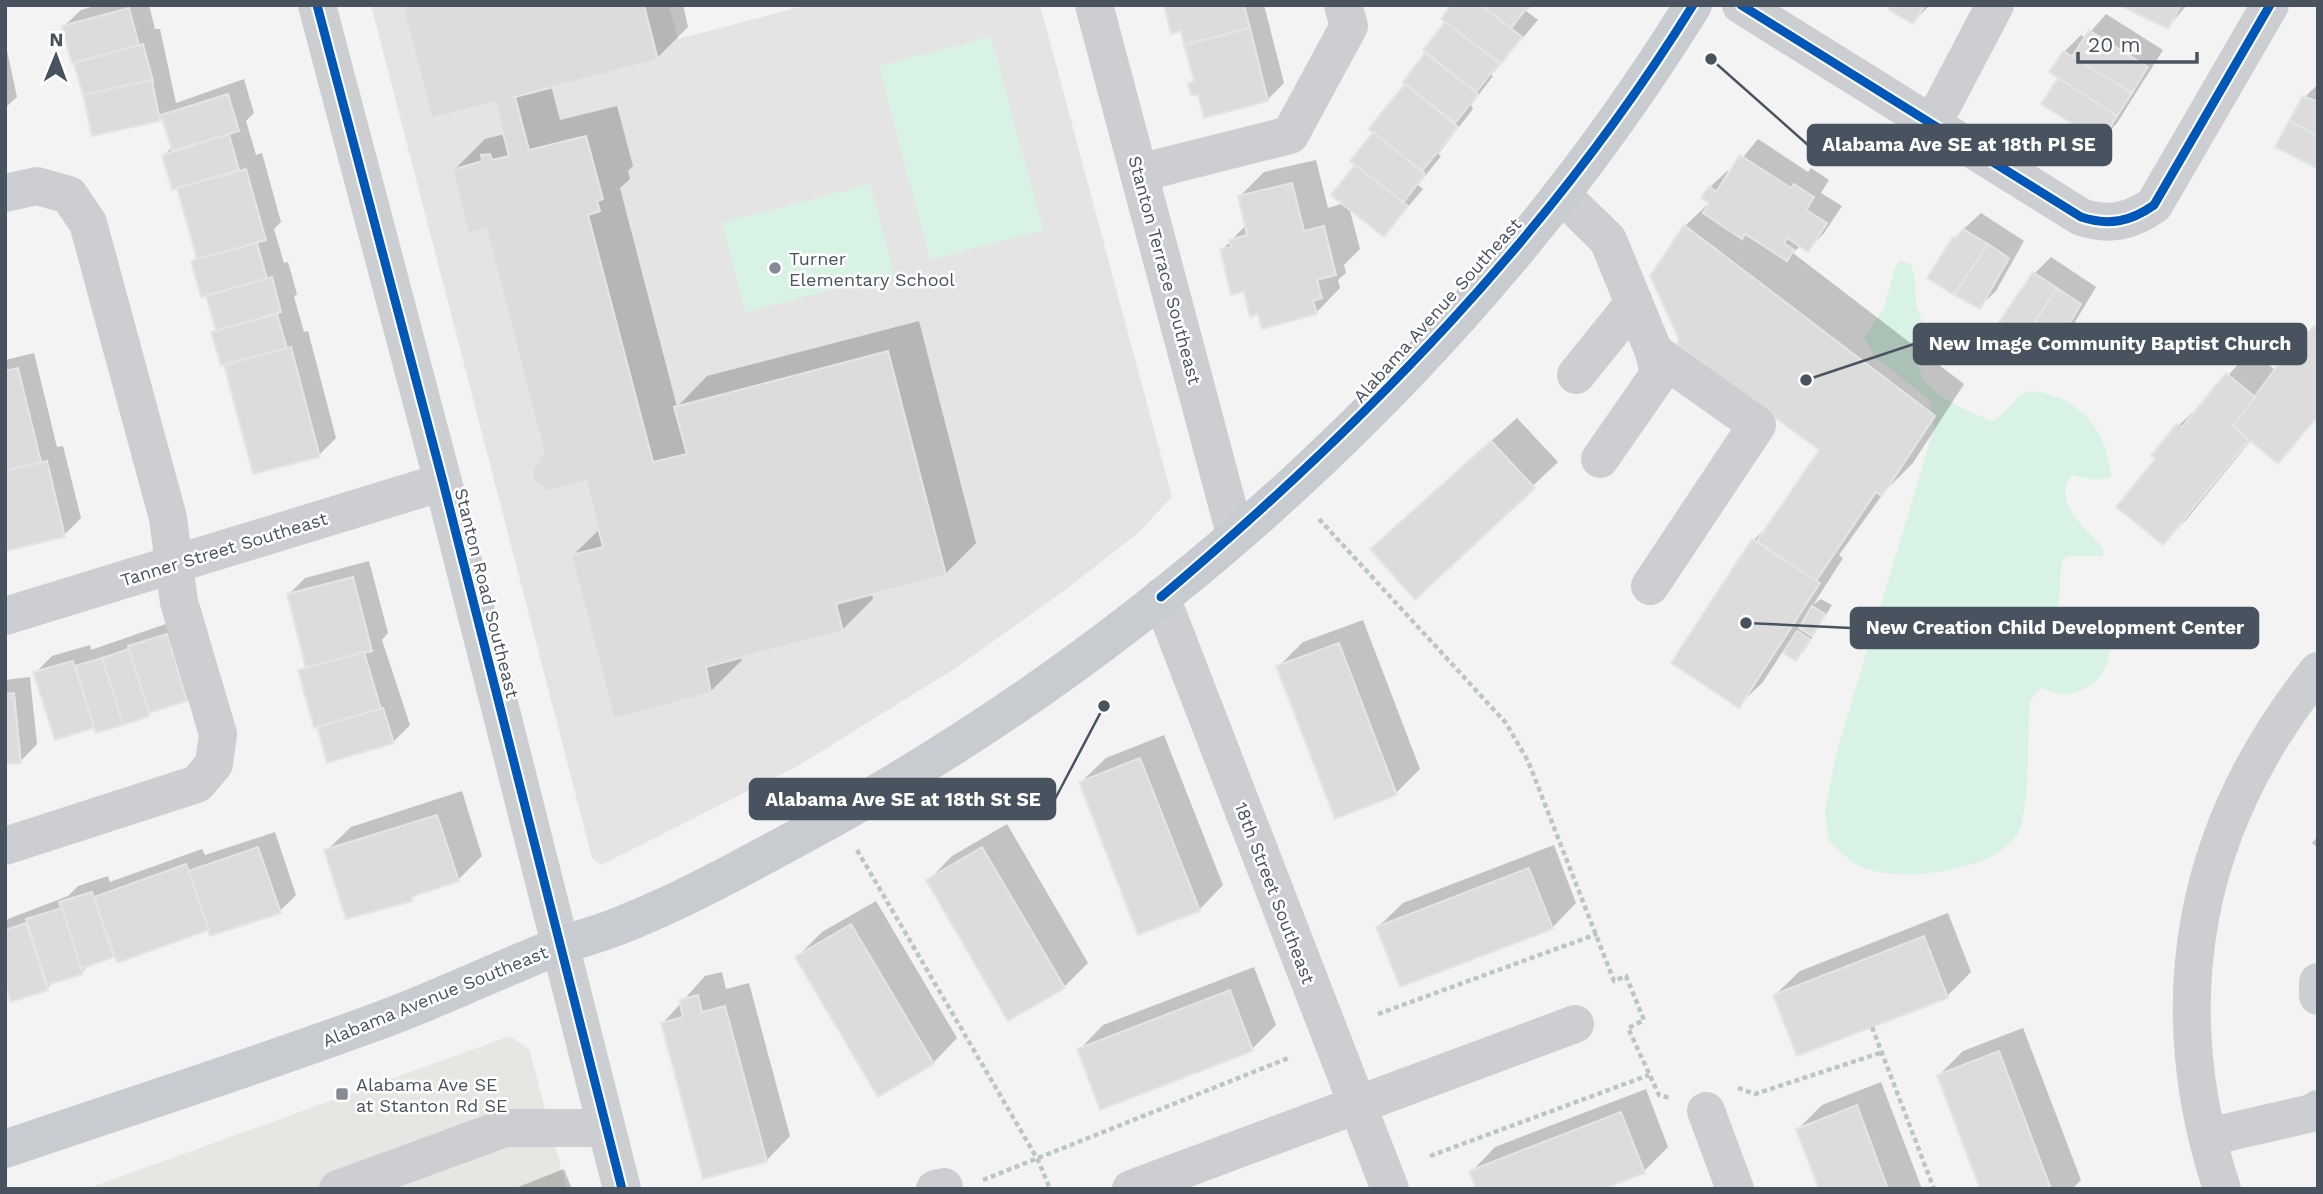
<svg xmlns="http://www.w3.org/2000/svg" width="2323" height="1194" viewBox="0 0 2323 1194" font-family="'Work Sans',sans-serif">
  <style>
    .commercial { fill: #e6e7e2 }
    .education { fill: #e5e4e5 }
    .green { fill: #d8f2e4 }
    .shadow { fill: #0003 }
    .building { fill: #dcdcdd; stroke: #e4e5e6; stroke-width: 2 }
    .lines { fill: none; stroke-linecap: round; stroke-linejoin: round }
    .path { stroke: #bac7c3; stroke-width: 4.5; stroke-dasharray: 5 3.5; stroke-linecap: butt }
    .minor { stroke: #cdced1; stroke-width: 38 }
    .major { stroke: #c8ccd0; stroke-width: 38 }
    .cycleway-casing { stroke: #fff; stroke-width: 13 }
    .cycleway { stroke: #0057b8; stroke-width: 9 }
    .poi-dot { fill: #848b93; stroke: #fff; stroke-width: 2.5 }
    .labels { text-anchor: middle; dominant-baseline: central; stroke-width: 5; stroke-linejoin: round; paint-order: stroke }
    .poi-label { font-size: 18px; fill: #495360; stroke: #fff; text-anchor: start }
    .street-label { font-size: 18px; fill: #495360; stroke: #fff }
    .leader { fill: none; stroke: #495360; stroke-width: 2.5 }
    .callout-dot { fill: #495360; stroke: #fff; stroke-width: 2.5 }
    .callout { fill: #495360; stroke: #495360; stroke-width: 2.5 }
    .callout-label { font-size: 19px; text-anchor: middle; font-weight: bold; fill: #fff }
  </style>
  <rect width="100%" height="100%" fill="#f3f3f3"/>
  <!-- commercial -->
  <path class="commercial" d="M510 1036 529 1049 567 1189H86Z"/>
  <!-- education -->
  <path class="education" d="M371 5H669L678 39 808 5H1040L1172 497 1138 533 1065 590 957 667 798 766 601 865 592 858Z"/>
  <!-- green -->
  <g class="green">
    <path d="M991 37 1043 230 930 260 879 66Z"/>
    <path d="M870 184 894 274 745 312 722 223Z"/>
    <path d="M1900 261 1910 263 1915 278 1916 306 1923 324 1918 343 1912 349C1916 359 1919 372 1925 381 1934 396 1977 417 1994 421 2005 414 2015 396 2027 392 2037 390 2045 393 2054 396 2090 409 2108 440 2111 477L2096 480 2072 475C2050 499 2087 531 2103 548V556H2068L2062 561 2058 608C2072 619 2091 622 2108 632 2115 662 2100 689 2068 694 2060 696 2049 691 2041 688L2030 700C2028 730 2029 805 2020 829 2003 872 1894 885 1857 865 1847 859 1837 848 1828 840L1825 810 1836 754 1934 428 1930 400 1875 357 1864 337 1883 310 1895 268Z"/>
  </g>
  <!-- shadow -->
  <g class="shadow">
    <path d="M98 5H149L155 29H160L176 103 244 79 254 113 246 121 256 155 262 153 281 222 274 229 284 263 288 262 297 294 294 297 304 332 308 331 336 438 319 455 225 363 213 333 217 329 207 294 193 261 198 256 178 186 164 155 172 147 163 116 159 120 93 134 64 26 81 10Z"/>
    <path d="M404 5H683L688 27 657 58 551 86 560 120 617 106 633 166 628 171 630 179 620 188 677 407 707 376 919 321 976 543 945 574 872 593 873 599 842 630 741 656 742 660 711 691 573 555 600 529 587 478 542 460 541 456 546 451 487 227 454 170 485 139 505 134 497 100Z"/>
    <path d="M1166 5H1264L1284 83 1267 100 1199 93 1190 84 1195 78 1182 28Z"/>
    <path d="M1453 5H1531L1526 11 1538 20 1491 75 1493 76 1471 105 1473 109 1438 154 1441 156 1418 185 1423 189 1384 235 1349 207 1360 249 1344 265 1346 273 1338 280 1340 288 1316 313 1259 312 1222 250 1247 224 1240 196 1264 172 1316 160 1328 208 1344 203 1333 195 1357 164 1376 132 1371 129 1407 84 1405 82 1448 22Z"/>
    <path d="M1894 5H1930L1913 22Z"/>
    <path d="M2124 5H2187L2168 27Z"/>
    <path d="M2106 14 2163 50 2117 123 2101 140 2043 104 2060 77 2064 52 2081 35 2085 38Z"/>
    <path d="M5 41 17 97 5 108Z"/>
    <path d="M2318 84V167L2305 97Z"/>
    <path d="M1758 139 1808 172 1811 168 1829 180 1821 193 1842 206 1824 233 1808 250 1801 245 1793 253 1964 384 1913 463 1885 491 1839 555 1843 558 1813 605 1821 599 1832 605 1804 651 1796 658 1783 651 1763 682 1738 706 1673 663 1754 540 1771 523 1821 449 1685 226 1710 202V187L1727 171 1730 173Z"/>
    <path d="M1981 213 2024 241 1996 291 1979 307 1954 238Z"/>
    <path d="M2051 257 2096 287 2066 337 2049 354 2035 273Z"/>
    <path d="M2318 322V418L2278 461 2251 440 2187 519 2163 543 2157 459 2179 425 2204 402 2251 350 2276 371 2296 344Z"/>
    <path d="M34 353 57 447 63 446 81 518 64 535 5 549V360Z"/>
    <path d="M1517 418 1558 462 1415 598 1397 525Z"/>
    <path d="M369 561 388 633 382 640 410 725 393 742 300 671 307 664 289 594 305 578Z"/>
    <path d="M183 618 203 683 187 700 56 738 35 673 52 656 90 645 91 650Z"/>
    <path d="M1363 620 1420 769 1396 793 1278 667 1303 642Z"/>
    <path d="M30 677 37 744 21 761 5 763V680Z"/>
    <path d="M1164 735 1223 885 1199 910 1081 782 1106 758Z"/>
    <path d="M462 791 482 856 458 880 379 910 326 851 351 827Z"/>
    <path d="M1007 824 1088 963 1064 987 928 881 952 856Z"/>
    <path d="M275 832 296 895 280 911 115 955 91 963 82 972 55 981 47 988 5 978V922L8 919 68 896 78 886 108 876 110 882 202 849 205 855Z"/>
    <path d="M2318 836V848L2312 843Z"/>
    <path d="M1554 845 1576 903 1552 928 1378 927 1403 903Z"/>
    <path d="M876 901 957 1038 933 1063 797 957 822 932Z"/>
    <path d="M1948 913 1971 972 1947 996 1775 995 1800 971Z"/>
    <path d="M1254 967 1276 1025 1252 1049 1079 1050 1103 1025Z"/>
    <path d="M722 972 726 989 749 983 790 1136 766 1161 663 1023 705 976Z"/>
    <path d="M2023 1028 2081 1180 2072 1189H1982L1939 1075 1963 1051Z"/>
    <path d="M1881 1082 1922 1189H1820L1798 1129 1822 1105Z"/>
    <path d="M1646 1089 1668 1147 1644 1171 1471 1172 1495 1147Z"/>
    <path d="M564 1169 572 1189H513Z"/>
  </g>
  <!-- building -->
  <g class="building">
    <path d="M402 5H644L658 60 515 97 529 150 586 136 603 199 597 201 600 211 588 215 653 462 687 454 674 407 888 351 946 575 836 604 843 631 706 667 711 693 614 719 571 555 603 547 586 481 548 491 537 484 532 477 534 466 540 460 539 456 544 454 486 229 468 234 452 170 482 161 481 155 490 154 492 160 509 156 495 102 432 119Z"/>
    <path d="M1164 5H1244L1250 28 1184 45 1181 31 1171 34Z"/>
    <path d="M1451 5H1481L1522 37 1501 64 1441 19Z"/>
    <path d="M1481 5H1529L1511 28Z"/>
    <path d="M1925 5 1913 24 1889 10 1890 5Z"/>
    <path d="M2119 5H2181L2168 29Z"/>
    <path d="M129 8 139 45 72 64 62 26Z"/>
    <path d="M1445 22 1499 63 1476 92 1423 50Z"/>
    <path d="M1250 28 1268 101 1204 118 1198 95H1191L1188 83 1194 81 1184 45Z"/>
    <path d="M2089 30 2148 67 2132 93 2072 57Z"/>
    <path d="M143 44 153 81 83 95 74 63Z"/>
    <path d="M2063 51 2132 93 2117 116 2049 72Z"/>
    <path d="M1425 53 1478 94 1455 123 1403 82Z"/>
    <path d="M2058 78 2117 116 2101 142 2041 104Z"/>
    <path d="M152 80 160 121 92 136 83 95Z"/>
    <path d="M1405 84 1458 127 1422 171 1368 129Z"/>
    <path d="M228 94 239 131 172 151 161 115Z"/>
    <path d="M2303 96 2318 102V136L2289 121Z"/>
    <path d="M2289 121 2318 136V169L2275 147Z"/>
    <path d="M1373 132 1425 174 1403 203 1350 161Z"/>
    <path d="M229 134 239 170 172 190 162 155Z"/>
    <path d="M1740 155 1791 188 1794 184 1814 197 1806 210 1827 223 1808 252 1787 238 1784 243 1794 250 1787 261 1745 234 1742 239 1703 213 1709 203 1701 198 1709 186 1716 192Z"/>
    <path d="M1355 165 1408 206 1384 237 1331 195Z"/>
    <path d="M246 169 266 240 197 259 177 188Z"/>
    <path d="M1292 183 1304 231 1324 226 1336 275 1317 280 1322 298 1313 301 1317 314 1262 329 1258 314 1250 317 1244 292 1231 295 1220 249 1231 247 1229 240 1247 235 1238 196Z"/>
    <path d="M1684 225 1935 416 1882 496 1876 492 1816 581 1757 541 1819 450 1677 345 1679 339 1650 276Z"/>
    <path d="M1963 229 1988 244 1954 295 1927 278 1953 237 1956 239Z"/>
    <path d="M257 243 267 279 201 297 191 261Z"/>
    <path d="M1988 244 2009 258 1980 309 1954 295Z"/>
    <path d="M2033 272 2057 288 2024 339 1999 322Z"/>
    <path d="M272 277 281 312 216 331 206 296Z"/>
    <path d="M2057 288 2081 304 2050 356 2024 339Z"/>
    <path d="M277 314 287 348 221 366 211 332Z"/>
    <path d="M2318 323V416L2278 464 2233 426 2294 343 2298 345Z"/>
    <path d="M291 347 320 457 253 474 224 365Z"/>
    <path d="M18 368 41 462 5 471V371Z"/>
    <path d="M2226 373 2255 397 2233 426 2249 440 2163 545 2116 507 2155 459 2151 455 2177 424 2182 427Z"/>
    <path d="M1491 441 1535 488 1415 600 1370 549Z"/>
    <path d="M47 461 65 537 5 551V471Z"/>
    <path d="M1752 539 1820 583 1739 708 1671 663Z"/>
    <path d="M353 577 372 651 306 668 287 594Z"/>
    <path d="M1812 606 1825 614 1812 636 1799 628Z"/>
    <path d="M1797 631 1810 639 1796 661 1783 653Z"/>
    <path d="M167 634 187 701 149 713 128 646Z"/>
    <path d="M1339 643 1397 795 1335 819 1276 666Z"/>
    <path d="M129 649 150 716 123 725 102 658Z"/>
    <path d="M364 652 381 709 314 728 298 670Z"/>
    <path d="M102 658 123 725 96 733 75 666Z"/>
    <path d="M73 661 94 728 55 740 33 672Z"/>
    <path d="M14 693 21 763 5 764V694Z"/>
    <path d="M383 708 394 743 327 763 317 727Z"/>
    <path d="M1140 758 1200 911 1138 935 1079 782Z"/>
    <path d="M437 815 459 881 411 897 413 901 346 919 324 850Z"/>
    <path d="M258 847 281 913 210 936 188 871Z"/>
    <path d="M982 847 1065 988 1008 1021 926 880Z"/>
    <path d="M186 864 209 930 117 963 94 897Z"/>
    <path d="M1529 868 1553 929 1400 987 1376 927Z"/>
    <path d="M92 892 114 957 81 969 59 902Z"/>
    <path d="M62 908 83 974 47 985 26 919Z"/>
    <path d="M26 923 48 990 11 1002 5 984V930Z"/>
    <path d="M851 924 934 1064 878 1097 795 957Z"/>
    <path d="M1924 936 1948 998 1797 1056 1773 995Z"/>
    <path d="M1230 990 1253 1051 1100 1110 1077 1049Z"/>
    <path d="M698 995 702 1012 725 1006 767 1162 703 1179 661 1023 683 1017 679 1000Z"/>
    <path d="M1999 1051 2051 1189H1980L1937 1075Z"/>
    <path d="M1857 1105 1888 1189H1819L1796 1129Z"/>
    <path d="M1621 1112 1645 1173 1603 1189H1476L1469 1171Z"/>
  </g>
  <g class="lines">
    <!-- path -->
    <g class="path">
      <path d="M1319 519 1506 723 1528 761 1614 981 1626 976 1644 1020 1628 1028 1659 1095 1670 1098"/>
      <path d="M857 850 1038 1160 1050 1189"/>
      <path d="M1378 1014 1597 934"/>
      <path d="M1872 1027 1934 1189"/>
      <path d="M1738 1088 1755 1094 1880 1053"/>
      <path d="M1430 1156 1649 1075"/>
      <path d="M983 1180 1291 1057"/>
    </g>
    <!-- minor -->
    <g class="minor">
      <path d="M317 5 443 482 622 1189"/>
      <path d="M1094 5 1235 534"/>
      <path d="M1741 5 2081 217C2109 226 2130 222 2154 205L2270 5"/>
      <path d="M1932 125 1995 5"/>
      <path d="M1139 173 1290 135 1349 26 1343 5"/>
      <path d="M5 193 37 186 69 195 88 223 168 518 179 602 218 734 214 764 197 784 5 846"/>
      <path d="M1561 194 1608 240 1654 352 1757 425 1650 586"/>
      <path d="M1576 375 1634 303"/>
      <path d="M1600 459 1659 374 1654 352"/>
      <path d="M1161 597 1390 1189"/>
      <path d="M5 616 443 482"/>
      <path d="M2318 982V996"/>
      <path d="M1706 1111 1735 1189"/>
      <path d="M2208 1137 2312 1113 2318 1109"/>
      <path d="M338 1189 505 1128H606"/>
      <path d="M935 1189 944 1187"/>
      <path d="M1131 1189 1575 1024"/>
      <path d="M2222 1189C2160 1000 2194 825 2318 671"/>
    </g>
    <!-- major -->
    <path class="major" d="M5 1149C128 1107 251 1068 373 1023 435 1001 495 971 557 947 580 938 604 933 626 923 681 901 734 872 786 844 1151 650 1475 356 1693 5"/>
    <!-- cycleway casing -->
    <g class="cycleway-casing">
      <g id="cycleway">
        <path d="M317 5 443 482 622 1189"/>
        <path d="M1741 5 2081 217C2109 226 2130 222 2154 205L2270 5"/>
        <path d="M1161 597C1365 424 1551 234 1693 5"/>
      </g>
    </g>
    <!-- cycleway -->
    <use href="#cycleway" class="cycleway"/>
  </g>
  <!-- markers -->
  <g class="poi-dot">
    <circle cx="775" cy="268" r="7"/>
    <rect x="335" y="1087" width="14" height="14" rx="3.5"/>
  </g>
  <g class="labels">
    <!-- poi labels -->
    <g class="poi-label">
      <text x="789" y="258">Turner<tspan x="789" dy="21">Elementary School</tspan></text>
      <text x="356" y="1084">Alabama Ave SE<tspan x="356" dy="21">at Stanton Rd SE</tspan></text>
    </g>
    <!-- street labels -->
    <g class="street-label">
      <text transform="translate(1165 270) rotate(75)">Stanton Terrace Southeast</text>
      <text transform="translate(1437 310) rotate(-48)">Alabama Avenue Southeast</text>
      <text transform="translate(224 549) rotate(-17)">Tanner Street Southeast</text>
      <text transform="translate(487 593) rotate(76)">Stanton Road Southeast</text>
      <text transform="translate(1275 893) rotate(69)">18th Street Southeast</text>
      <text transform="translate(435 996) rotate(-22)">Alabama Avenue Southeast</text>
    </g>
  </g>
  <!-- callouts -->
  <path class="leader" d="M1711 59L1808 145M1806 380L1914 344M1746 623L1851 628M1104 706L1055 799"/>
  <g class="callout-dot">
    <circle cx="1711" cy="59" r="7"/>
    <circle cx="1806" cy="380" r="7"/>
    <circle cx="1746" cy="623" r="7"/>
    <circle cx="1104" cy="706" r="7"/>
  </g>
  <g class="callout">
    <rect x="1808" y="125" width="303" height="40" rx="7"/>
    <rect x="1914" y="324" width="392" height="40" rx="7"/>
    <rect x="1851" y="608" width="407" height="40" rx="7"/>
    <rect x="750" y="779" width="305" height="40" rx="7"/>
  </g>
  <g class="callout-label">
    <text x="1959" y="151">Alabama Ave SE at 18th Pl SE</text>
    <text x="2110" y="350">New Image Community Baptist Church</text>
    <text x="2055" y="634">New Creation Child Development Center</text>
    <text x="903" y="806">Alabama Ave SE at 18th St SE</text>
  </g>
  <!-- border -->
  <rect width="2323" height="1194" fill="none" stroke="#495360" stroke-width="14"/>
  <!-- north arrow -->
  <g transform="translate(56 56) rotate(1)" stroke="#ffffff" stroke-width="5" paint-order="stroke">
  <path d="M0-5L12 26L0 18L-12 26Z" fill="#495360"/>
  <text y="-10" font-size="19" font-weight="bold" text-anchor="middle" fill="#495360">N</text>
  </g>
  <!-- scale -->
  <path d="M2078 52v10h119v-10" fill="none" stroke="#495360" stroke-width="3.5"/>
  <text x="2088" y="52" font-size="21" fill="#495360" stroke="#ffffff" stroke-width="5" paint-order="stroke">20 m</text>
</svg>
